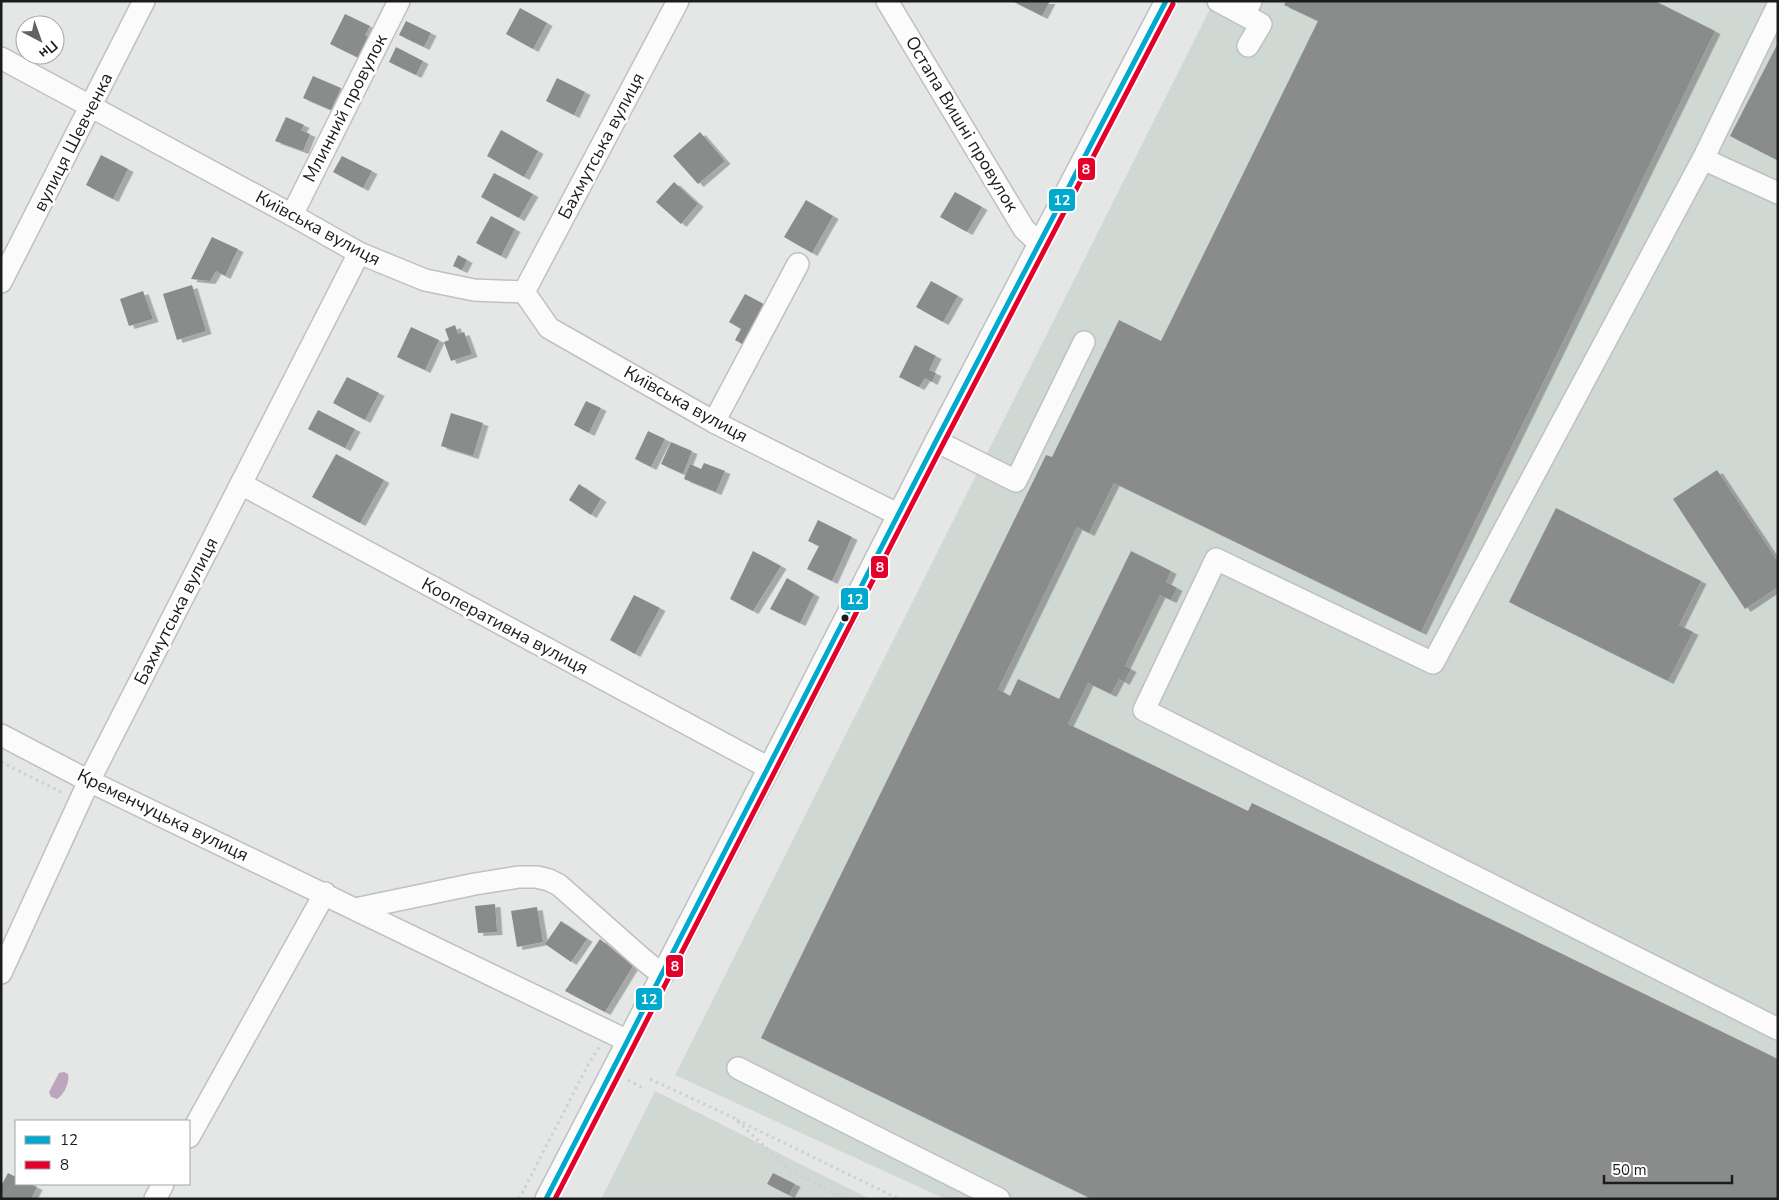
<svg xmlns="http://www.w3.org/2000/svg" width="1779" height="1200" viewBox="0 0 1779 1200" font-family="'Nunito Sans',sans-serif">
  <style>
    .built { fill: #d0d8d4 }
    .water { fill: #bda6bd }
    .building { fill: #8a8c8b; filter: url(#shadow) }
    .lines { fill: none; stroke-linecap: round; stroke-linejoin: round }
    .minor-casing { stroke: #bfc1c0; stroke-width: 24 }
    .path { stroke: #cfcfcf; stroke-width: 3; stroke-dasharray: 2.5 4; stroke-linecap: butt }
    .minor { stroke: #fbfbfb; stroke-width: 21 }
    .bus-1-casing { stroke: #fff; stroke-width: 9 }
    .bus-2-casing { stroke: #fff; stroke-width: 9 }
    .bus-1 { stroke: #00a9ce; stroke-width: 5 }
    .bus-2 { stroke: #e4002b; stroke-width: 5 }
    .bus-dot { fill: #1b1d1c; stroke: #fff; stroke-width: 2 }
    .labels { text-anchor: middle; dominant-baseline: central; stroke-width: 5; stroke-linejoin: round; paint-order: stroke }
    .street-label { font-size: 18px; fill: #1b1d1c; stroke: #fff }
    .line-badge { stroke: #fff; stroke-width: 2 }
    .badge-label { font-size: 14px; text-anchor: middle; font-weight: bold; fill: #fff }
  </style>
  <defs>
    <filter id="shadow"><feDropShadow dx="5.5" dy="3" stdDeviation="0" flood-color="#0004"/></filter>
  </defs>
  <rect width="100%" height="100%" fill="#e4e7e6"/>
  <!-- built -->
  <g class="built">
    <path d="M1214 1H1778V1199H945L675 1075Z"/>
    <path d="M655 1091 870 1199H601Z"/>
  </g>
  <!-- water -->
  <path class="water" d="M64 1072 68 1074C70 1082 64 1095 57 1099L51 1097 49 1092 59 1073Z"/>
  <!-- building -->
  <g class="building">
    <path d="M1012 1H1050L1042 16Z"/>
    <path d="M1286 1H1655L1715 31 1421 632 1114 483 1089 533 1077 527 998 689 1010 696 1018 679 1059 699 1131 551 1171 571 1166 582 1177 588 1171 600 1160 595 1125 666 1131 669 1124 682 1119 679 1111 694 1088 683 1068 724 1248 811 1252 803 1778 1059V1199H1092L761 1038 1046 455 1052 457 1119 320 1161 341 1318 21 1284 5Z"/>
    <path d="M520 8 547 23 533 49 506 34Z"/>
    <path d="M345 14 370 26 365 35 371 38 361 59 330 44Z"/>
    <path d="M406 21 431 33 424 47 399 35Z"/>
    <path d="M1778 43V158L1777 160 1730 136Z"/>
    <path d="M396 47 423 61 416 75 389 62Z"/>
    <path d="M313 76 341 88 331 110 303 98Z"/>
    <path d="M557 78 585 92 574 115 546 101Z"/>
    <path d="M286 117 304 125 301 130 310 134 303 151 275 141Z"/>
    <path d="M501 130 538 151 524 177 487 156Z"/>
    <path d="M700 132 725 161 698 184 673 156Z"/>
    <path d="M101 155 128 169 113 199 86 185Z"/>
    <path d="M342 156 372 171 363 188 333 172Z"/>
    <path d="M494 173 533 194 519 218 481 197Z"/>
    <path d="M674 182 698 204 681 224 656 202Z"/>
    <path d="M955 192 982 207 967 232 940 217Z"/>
    <path d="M806 200 833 216 812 253 784 237Z"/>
    <path d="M491 216 515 229 501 256 476 243Z"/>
    <path d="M212 237 238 249 225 276 216 271 210 281 191 279Z"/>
    <path d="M458 255 467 260 462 270 453 266Z"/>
    <path d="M931 281 958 296 943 322 916 307Z"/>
    <path d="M192 285 206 331 177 340 163 294Z"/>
    <path d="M143 291 153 319 129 326 120 299Z"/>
    <path d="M745 294 771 308 749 348 735 340 741 329 729 322Z"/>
    <path d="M455 325 458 334 464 332 472 354 451 361 444 342 449 340 445 329Z"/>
    <path d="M411 327 439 340 425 370 397 357Z"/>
    <path d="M915 345 936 356 929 370 936 373 932 382 925 378 919 387 899 377Z"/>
    <path d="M347 377 379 393 365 420 333 403Z"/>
    <path d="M586 401 601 408 589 433 574 425Z"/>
    <path d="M318 410 355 429 345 448 308 429Z"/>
    <path d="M451 413 483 423 473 456 441 446Z"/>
    <path d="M648 431 665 439 651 467 635 459Z"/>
    <path d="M671 442 692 451 683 474 661 464Z"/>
    <path d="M336 454 384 480 360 523 312 497Z"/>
    <path d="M704 463 725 471 716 492 684 479 690 464 701 469Z"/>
    <path d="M1717 470 1778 562V587L1745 609 1673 499Z"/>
    <path d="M579 484 601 499 591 515 569 500Z"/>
    <path d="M1556 508 1701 581 1679 625 1693 632 1668 681 1509 602Z"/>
    <path d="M818 520 852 537 832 581 807 569 819 546 808 541Z"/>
    <path d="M753 551 781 566 753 611 730 599Z"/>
    <path d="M787 578 814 594 800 623 770 609Z"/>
    <path d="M634 595 660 608 635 654 610 640Z"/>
    <path d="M495 904 497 932 478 933 475 906Z"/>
    <path d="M537 907 543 942 517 947 511 911Z"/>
    <path d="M561 921 587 939 571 962 545 944Z"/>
    <path d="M600 939 633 966 605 1012 565 991Z"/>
    <path d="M8 1173 16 1177V1184H31L37 1187 31 1199H1V1186Z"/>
    <path d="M773 1173 795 1184 789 1195 767 1184Z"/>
  </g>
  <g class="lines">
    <!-- minor casing -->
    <g class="minor-casing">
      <g id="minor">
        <path d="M887 1 1024 229 1040 244"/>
        <path d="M1218 1 1244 15 1251 1"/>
        <path d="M1778 5 1703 159 1778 193"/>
        <path d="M1244 15 1261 24 1248 46"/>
        <path d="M1 58 292 215 359 253 425 280 474 290 524 292 549 328 714 422 899 515"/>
        <path d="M1703 159 1433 663 1216 559 1144 710 1778 1029"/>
        <path d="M292 215 399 1"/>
        <path d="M1 282 144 1"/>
        <path d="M524 292 678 1"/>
        <path d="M714 422 798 264"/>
        <path d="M936 441 1016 481 1084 342"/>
        <path d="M241 484 769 768"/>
        <path d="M1 735 89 781 628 1041"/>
        <path d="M355 909 475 884 519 877H537L549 880 559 885 645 961 663 975"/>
        <path d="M1 973 89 781 359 253"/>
        <path d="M738 1068 999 1199"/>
        <path d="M189 1137 325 893"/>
        <path d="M155 1199 163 1184"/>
        <path d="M546 1199 769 768 936 441 1166 1"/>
      </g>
    </g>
    <!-- path -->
    <g class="path">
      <path d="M1 762 63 793"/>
      <path d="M650 1079 734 1118 790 1170 847 1199"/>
      <path d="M628 1080 645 1089"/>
      <path d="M737 1120 899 1199"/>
      <path d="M519 1199 589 1063 600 1046"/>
    </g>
    <!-- minor -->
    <use href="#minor" class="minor"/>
    <!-- bus-1 casing -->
    <g class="bus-1-casing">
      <path id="bus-1" d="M546 1199 936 441 1166 1"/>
    </g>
    <!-- bus-2 casing -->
    <g class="bus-2-casing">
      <path id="bus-2" d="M555 1199 943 444 1173 4"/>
    </g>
    <!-- bus-1 -->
    <use href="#bus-1" class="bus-1"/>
    <!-- bus-2 -->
    <use href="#bus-2" class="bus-2"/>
  </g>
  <!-- markers -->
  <circle class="bus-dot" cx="845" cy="618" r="4.5"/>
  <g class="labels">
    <!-- street labels -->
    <g class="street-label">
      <text transform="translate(345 108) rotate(-63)">Млинний провулок</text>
      <text transform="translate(962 124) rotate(59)">Остапа Вишні провулок</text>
      <text transform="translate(73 142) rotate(-63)">вулиця Шевченка</text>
      <text transform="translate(601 146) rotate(-62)">Бахмутська вулиця</text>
      <text transform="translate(318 228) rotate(28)">Київська вулиця</text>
      <text transform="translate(686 404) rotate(29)">Київська вулиця</text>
      <text transform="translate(176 611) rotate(-63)">Бахмутська вулиця</text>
      <text transform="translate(505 626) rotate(28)">Кооперативна вулиця</text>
      <text transform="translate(163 815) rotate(26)">Кременчуцька вулиця</text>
    </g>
  </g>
  <g class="line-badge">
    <rect x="1077" y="157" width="19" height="24" rx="5" fill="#e4002b"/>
    <rect x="1048" y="188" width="28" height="24" rx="5" fill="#00a9ce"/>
    <rect x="870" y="555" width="19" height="24" rx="5" fill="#e4002b"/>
    <rect x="840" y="587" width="29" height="24" rx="5" fill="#00a9ce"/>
    <rect x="665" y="954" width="19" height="24" rx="5" fill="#e4002b"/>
    <rect x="635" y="987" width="28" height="24" rx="5" fill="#00a9ce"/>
  </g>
  <g class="badge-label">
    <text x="1086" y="174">8</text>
    <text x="1062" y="205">12</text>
    <text x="880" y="572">8</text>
    <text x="855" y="604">12</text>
    <text x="675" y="971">8</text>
    <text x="649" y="1004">12</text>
  </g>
  <!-- border -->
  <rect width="1779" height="1200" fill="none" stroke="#1b1d1c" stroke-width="5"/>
  <!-- legend -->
  <rect x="15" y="1120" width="175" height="65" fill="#ffffff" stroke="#a4a5a4"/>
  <rect x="25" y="1136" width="25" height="8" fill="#00a9ce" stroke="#a4a5a4"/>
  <text x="60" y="1145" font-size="15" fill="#1b1d1c">12</text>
  <rect x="25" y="1161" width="25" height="8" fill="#e4002b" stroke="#a4a5a4"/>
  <text x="60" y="1170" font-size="15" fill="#1b1d1c">8</text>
  <!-- north arrow -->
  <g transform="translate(40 40) rotate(139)"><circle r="24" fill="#ffffff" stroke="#a4a5a4"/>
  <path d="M0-4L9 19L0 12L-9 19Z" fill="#616463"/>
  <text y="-8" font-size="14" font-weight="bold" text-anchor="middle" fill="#1b1d1c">Пн</text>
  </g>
  <!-- scale -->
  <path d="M1604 1175v8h128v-8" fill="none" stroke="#1b1d1c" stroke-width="2.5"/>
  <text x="1612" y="1175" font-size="15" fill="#1b1d1c" stroke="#ffffff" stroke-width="4" paint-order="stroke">50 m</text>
</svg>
